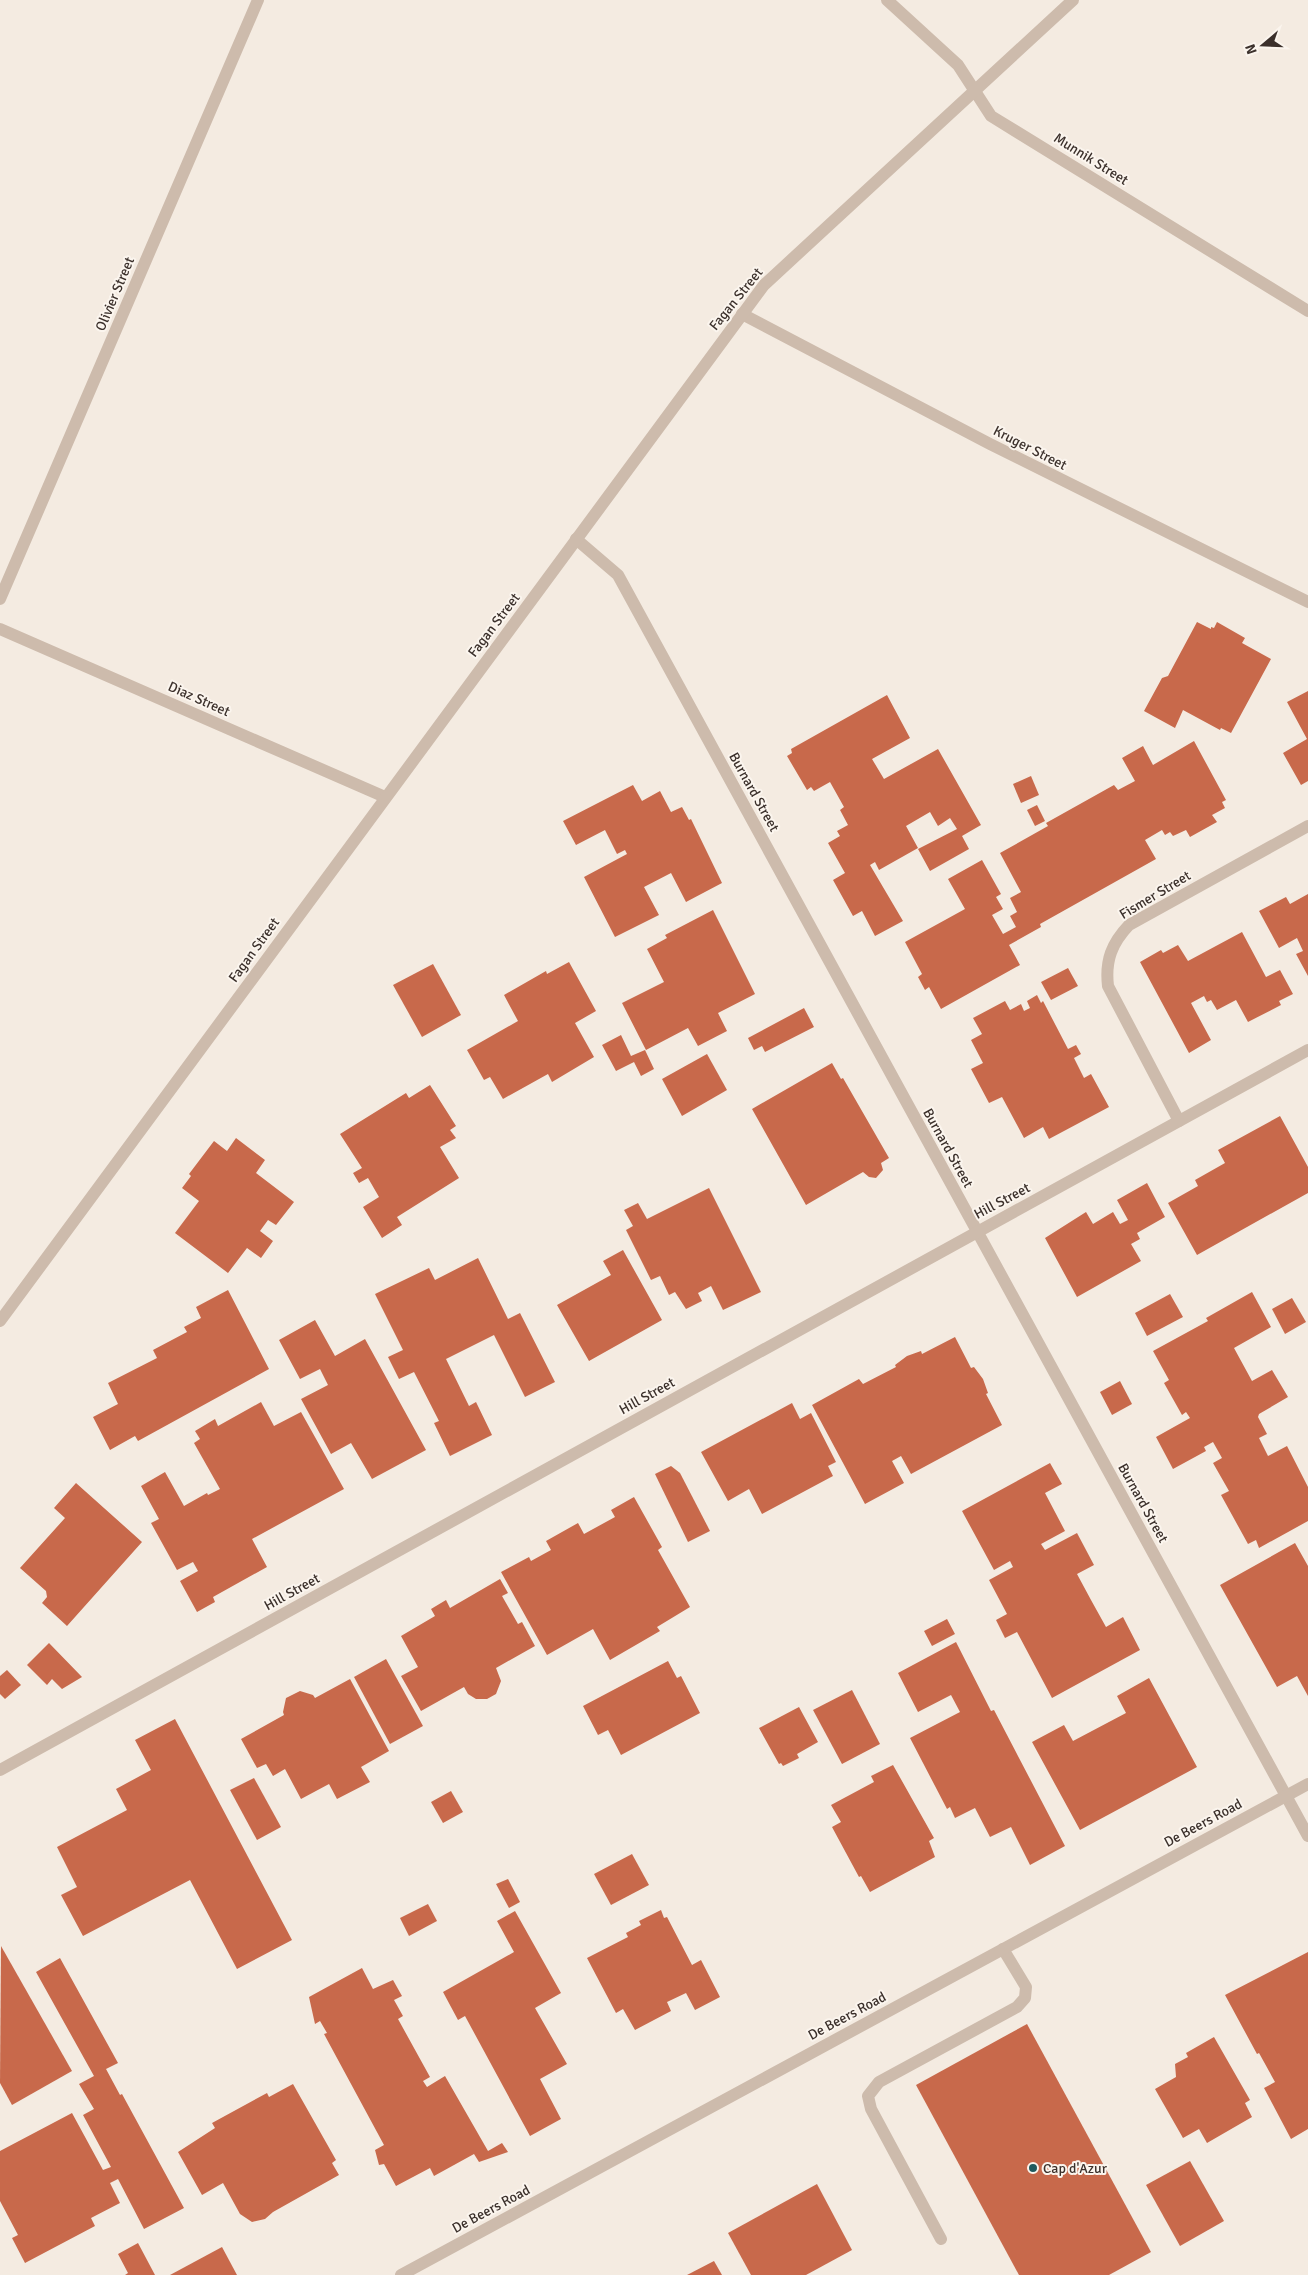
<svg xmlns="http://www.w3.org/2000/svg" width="1308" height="2275" viewBox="0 0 1308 2275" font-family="Signika,sans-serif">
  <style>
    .building { fill: #c8694b }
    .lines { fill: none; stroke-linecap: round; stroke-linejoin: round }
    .lane { stroke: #cdbbac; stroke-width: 12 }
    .street { stroke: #cdbbac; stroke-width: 12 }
    .poi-dot { fill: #1f5a5e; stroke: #fbf5ee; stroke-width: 2 }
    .labels { text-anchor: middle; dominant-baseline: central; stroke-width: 4; stroke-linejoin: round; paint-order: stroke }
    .street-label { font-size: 14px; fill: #3b302b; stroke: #fbf5ee }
    .poi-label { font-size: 14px; fill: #3b302b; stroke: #fbf5ee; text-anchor: start }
  </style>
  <rect width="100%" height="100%" fill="#f4ebe1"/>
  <!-- building -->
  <g class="building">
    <path d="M1197 622 1211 629V627L1214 628 1217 622 1245 638 1242 643 1271 659 1231 733 1221 728 1220 730 1183 710 1175 728 1144 711 1162 678 1168 676Z"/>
    <path d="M1308 691V781L1301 785 1283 753 1307 739 1287 702Z"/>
    <path d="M887 695 910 738 872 759 884 779 938 749 981 825 962 836 969 849 930 871 918 849 957 829 950 818 938 826 930 812 906 826 918 848 879 870 875 862 870 865 903 921 875 936 862 911 853 916 833 880 845 873 828 843 840 836 837 831 848 825 840 810 844 807 830 782 814 791 811 787 807 790 787 756 792 753 791 749Z"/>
    <path d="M1194 741 1226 800 1222 802 1225 808 1212 815 1217 822 1190 837 1186 830 1173 836 1170 832 1165 835 1162 830 1145 840 1156 859 1040 924 1041 927 1009 945 1020 965 941 1009 929 987 925 990 918 977 922 974 905 942 965 909 948 879 982 860 1001 894 996 897 1003 909 992 915 1003 934 1016 927 1010 916 1017 912 1010 898 1021 892 1000 853 1048 826 1046 823 1114 785 1118 790 1135 781 1122 758 1143 746 1153 765Z"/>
    <path d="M1031 776 1039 795 1021 803 1013 784Z"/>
    <path d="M633 785 642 801 660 791 671 812 682 807 689 820 691 819 722 883 686 902 671 873 644 887 659 915 615 937 584 877 627 854 625 850 617 854 605 830 576 845 563 821Z"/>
    <path d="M1037 805 1045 821 1035 826 1027 810Z"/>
    <path d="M1308 894V976L1296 954 1303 951 1297 938 1279 948 1259 911 1286 897 1290 904Z"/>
    <path d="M713 910 755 994 718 1013 727 1031 698 1046 688 1028 646 1050 622 1003 664 982 647 949 667 938 665 935Z"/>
    <path d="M1242 932 1266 977 1280 970 1293 994 1279 1001 1281 1005 1248 1022 1236 1000 1217 1010 1211 1000 1207 1002 1204 996 1191 1003 1211 1040 1189 1053 1140 962 1161 950 1163 953 1178 945 1188 961Z"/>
    <path d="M569 962 596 1011 575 1023 594 1057 552 1082 548 1074 503 1099 490 1077 484 1080 467 1050 518 1021 504 995 546 971 547 974Z"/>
    <path d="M433 964 461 1015 422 1037 393 985Z"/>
    <path d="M1068 968 1078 986 1051 1000 1041 982Z"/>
    <path d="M1037 995 1041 1003 1043 1001 1068 1049 1076 1045 1081 1054 1074 1058 1084 1078 1091 1074 1109 1107 1049 1139 1043 1127 1024 1138 1002 1097 989 1103 971 1069 983 1063 971 1040 982 1034 973 1018 1005 1001 1010 1010 1021 1004 1024 1011 1030 1008 1027 1001Z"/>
    <path d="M804 1008 814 1027 765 1052 762 1046 754 1050 748 1038Z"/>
    <path d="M621 1035 631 1056 645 1050 654 1069 641 1076 634 1062 616 1071 602 1045Z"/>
    <path d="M707 1054 727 1090 682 1116 662 1079Z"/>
    <path d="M832 1063 841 1079 843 1078 889 1158 881 1163 883 1170 876 1178 869 1177 863 1172 806 1205 752 1109Z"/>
    <path d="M430 1085 456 1126 450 1130 456 1138 440 1147 459 1178 397 1217 402 1225 382 1238 363 1207 379 1197 368 1178 359 1183 353 1173 362 1168 340 1134 406 1093 409 1098Z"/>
    <path d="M1280 1116 1308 1167V1193L1197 1255 1168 1203 1198 1186 1195 1180 1225 1163 1218 1150Z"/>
    <path d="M236 1138 265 1160 256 1173 294 1202 276 1225 268 1220 260 1231 273 1241 261 1258 247 1248 228 1273 175 1233 199 1201 182 1188 191 1176 189 1174 214 1141 227 1151Z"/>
    <path d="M1147 1183 1165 1217 1137 1233 1140 1239 1131 1244 1141 1261 1077 1297 1045 1238 1086 1212 1093 1224 1113 1212 1120 1224 1128 1220 1117 1200Z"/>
    <path d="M709 1188 761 1292 723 1310 711 1286 698 1293 702 1301 686 1309 675 1292 669 1295 660 1276 651 1280 626 1230 633 1226 624 1210 638 1203 647 1219Z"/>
    <path d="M623 1250 662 1320 589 1361 557 1305 611 1275 603 1261Z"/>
    <path d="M478 1258 508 1319 520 1313 555 1382 525 1397 494 1335 446 1359 469 1406 476 1402 492 1435 450 1456 434 1423 439 1421 414 1372 399 1379 388 1357 403 1350 375 1294 429 1268 435 1280Z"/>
    <path d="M228 1290 269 1369 138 1441 135 1436 110 1450 93 1417 118 1404 108 1383 157 1358 153 1350 187 1332 184 1327 201 1318 196 1307Z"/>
    <path d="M1252 1292 1271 1327 1234 1348 1252 1381 1272 1370 1288 1397 1259 1414 1258 1417 1267 1434 1259 1438 1268 1456 1287 1446 1308 1487V1521L1259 1548 1256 1540 1248 1544 1221 1495 1229 1491 1213 1463 1222 1458 1213 1442 1204 1447 1206 1451 1173 1469 1156 1437 1190 1418 1186 1412 1182 1415 1164 1383 1169 1380 1153 1351 1208 1321 1206 1318Z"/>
    <path d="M1170 1294 1183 1317 1147 1336 1135 1313Z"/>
    <path d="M1292 1298 1306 1322 1285 1334 1272 1309Z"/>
    <path d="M315 1320 335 1356 365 1339 426 1450 372 1479 351 1443 331 1454 301 1399 328 1385 320 1369 300 1379 279 1340Z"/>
    <path d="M955 1337 971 1368 974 1367 983 1379 988 1393 986 1394 1002 1425 911 1474 901 1456 892 1461 904 1483 865 1504 812 1405 859 1379 863 1384 896 1367 895 1365 907 1356 921 1351 922 1354Z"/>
    <path d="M1120 1381 1132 1404 1112 1415 1100 1392Z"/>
    <path d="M261 1402 274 1426 301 1412 344 1489 252 1539 267 1567 213 1597 215 1602 197 1612 180 1581 198 1571 193 1562 177 1570 151 1523 159 1519 141 1486 165 1472 184 1506 207 1493 208 1495 220 1489 194 1443 200 1439 195 1431 215 1419 218 1426Z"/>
    <path d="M792 1403 800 1419 811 1413 836 1462 828 1466 833 1476 762 1514 749 1489 728 1501 701 1452Z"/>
    <path d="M1050 1463 1062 1484 1045 1493 1065 1531 1041 1544 1045 1550 1077 1533 1094 1565 1077 1574 1091 1600 1106 1627 1123 1617 1140 1650 1052 1698 1017 1632 1005 1638 996 1620 1007 1614 989 1580 1013 1567 1010 1561 994 1570 962 1511Z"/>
    <path d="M671 1466 680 1473 710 1531 688 1542 655 1474Z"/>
    <path d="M76 1483 142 1542 67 1626 42 1603 47 1597 46 1591 20 1568 65 1518 54 1508Z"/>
    <path d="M634 1497 662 1547 658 1550 690 1607 657 1627 660 1631 610 1660 593 1629 547 1655 501 1572 529 1557 531 1561 551 1550 546 1541 578 1523 584 1534 615 1517 611 1510Z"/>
    <path d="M1295 1543 1308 1566V1696L1297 1676 1277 1687 1220 1585Z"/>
    <path d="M500 1579 508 1593 502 1596 518 1624 522 1622 535 1646 496 1668 501 1681 496 1694 487 1699H476L468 1694 464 1687 421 1711 401 1676 418 1667 401 1636 435 1616 431 1609 446 1600 450 1608Z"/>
    <path d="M947 1619 955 1634 932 1646 924 1631Z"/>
    <path d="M956 1642 991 1711 994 1710 1065 1846 1030 1865 1011 1827 990 1837 975 1808 955 1818 950 1807 947 1809 910 1738 960 1712 951 1695 918 1712 898 1673Z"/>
    <path d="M49 1643 82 1677 62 1689 52 1679 47 1685 27 1665Z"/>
    <path d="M386 1659 423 1726 390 1744 354 1677Z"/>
    <path d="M668 1661 677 1678 681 1676 700 1713 621 1755 608 1730 598 1735 583 1706Z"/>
    <path d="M7 1670 21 1685 5 1699 0 1694V1676Z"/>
    <path d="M1149 1678 1197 1767 1080 1830 1032 1742 1064 1725 1073 1741 1126 1713 1117 1696Z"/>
    <path d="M350 1679 389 1751 361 1767 370 1782 337 1799 329 1784 301 1799 285 1769 273 1776 266 1764 257 1768 241 1739 284 1715 283 1712 286 1698 300 1691 313 1695 315 1698Z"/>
    <path d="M852 1690 880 1744 842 1764 813 1710Z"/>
    <path d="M799 1707 818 1742 797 1754 799 1758 783 1766 781 1763 779 1764 759 1728Z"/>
    <path d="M175 1719 292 1940 237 1969 190 1880 83 1936 61 1895 77 1887 57 1847 127 1810 116 1789 151 1770 135 1740Z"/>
    <path d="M893 1765 934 1838 929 1841 935 1857 870 1892 861 1876 859 1877 832 1827 841 1822 831 1805 874 1782 871 1776Z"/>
    <path d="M254 1778 281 1827 257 1840 230 1790Z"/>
    <path d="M451 1791 463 1812 443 1823 431 1802Z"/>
    <path d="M632 1854 649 1885 611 1905 594 1874Z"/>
    <path d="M508 1879 520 1902 509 1908 496 1884Z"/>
    <path d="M428 1904 437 1921 409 1936 400 1918Z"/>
    <path d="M661 1910 664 1918 667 1917 692 1965 701 1960 720 1997 695 2010 686 1993 667 2002 671 2011 635 2030 623 2009 616 2013 587 1958 628 1937 626 1933 641 1925 639 1921Z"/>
    <path d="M515 1911 561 1993 535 2008 567 2064 540 2079 561 2119 530 2136 465 2016 458 2020 443 1992 514 1952 497 1921Z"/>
    <path d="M1 1946 72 2071 12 2105 0 2083Z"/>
    <path d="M1308 1952V2129L1291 2139 1264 2088 1275 2082 1259 2053 1257 2054 1225 1995Z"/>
    <path d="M60 1958 118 2063 106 2069 120 2095 122 2094 184 2208 144 2229 118 2179 110 2183 120 2203 91 2218 95 2226 25 2263 12 2238 18 2235 0 2201V2151L72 2113 103 2170 111 2167 83 2115 94 2109 79 2084 94 2076 36 1972Z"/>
    <path d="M362 1968 373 1989 393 1980 402 1996 394 2000 403 2016 398 2019 430 2077 423 2081 427 2087 445 2076 488 2151 502 2143 508 2152 479 2162 474 2154 434 2176 430 2168 396 2186 384 2164 379 2165 375 2150 384 2145 324 2034 327 2033 320 2021 315 2024 309 1997Z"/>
    <path d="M1027 2024 1151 2252 1109 2275H1019L916 2085Z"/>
    <path d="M1214 2037 1250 2100 1245 2103 1252 2117 1207 2143 1199 2129 1183 2138 1155 2089 1176 2077 1175 2064 1188 2057 1186 2053Z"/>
    <path d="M293 2084 336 2160 332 2163 339 2175 273 2212 265 2219 252 2222 240 2214 223 2183 202 2195 178 2152 215 2128 212 2123 267 2093 269 2097Z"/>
    <path d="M1190 2161 1224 2221 1180 2246 1146 2185Z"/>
    <path d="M817 2184 852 2250 806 2275H751L728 2233Z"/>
    <path d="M138 2243 155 2275H125L128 2273 118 2254Z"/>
    <path d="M222 2247 237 2275H170Z"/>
    <path d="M714 2261 722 2275H687Z"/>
  </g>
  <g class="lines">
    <!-- lane -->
    <path class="lane" d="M941 2239 871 2109 868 2096 879 2082 1017 2007 1025 1998 1026 1987 1003 1949"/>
    <!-- street -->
    <g class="street">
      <path d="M887 0 958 65 991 116 1308 311"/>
      <path d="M742 314 990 444 1308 602"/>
      <path d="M576 539 618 575 1308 1836"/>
      <path d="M0 599 258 0"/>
      <path d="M0 629 385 797"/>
      <path d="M1179 1121 1108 986C1105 960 1112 943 1129 925L1308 826"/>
      <path d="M0 1321 764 285 1073 0"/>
      <path d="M0 1770 1308 1050"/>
      <path d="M401 2275 1308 1784"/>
    </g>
  </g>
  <!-- markers -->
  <circle class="poi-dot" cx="1033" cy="2168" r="5"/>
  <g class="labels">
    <!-- street labels -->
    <g class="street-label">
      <text transform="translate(1091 159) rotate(32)">Munnik Street</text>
      <text transform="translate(115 294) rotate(-67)">Olivier Street</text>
      <text transform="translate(736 299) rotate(-51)">Fagan Street</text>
      <text transform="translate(1030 448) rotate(27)">Kruger Street</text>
      <text transform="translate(494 625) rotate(-53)">Fagan Street</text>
      <text transform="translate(199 699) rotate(24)">Diaz Street</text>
      <text transform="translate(754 792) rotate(61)">Burnard Street</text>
      <text transform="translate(1155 895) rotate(-31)">Fismer Street</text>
      <text transform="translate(254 950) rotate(-54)">Fagan Street</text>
      <text transform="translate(948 1148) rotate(61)">Burnard Street</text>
      <text transform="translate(1002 1201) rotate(-28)">Hill Street</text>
      <text transform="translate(647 1396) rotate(-29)">Hill Street</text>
      <text transform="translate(1143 1503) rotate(61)">Burnard Street</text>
      <text transform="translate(292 1592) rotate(-29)">Hill Street</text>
      <text transform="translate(1203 1823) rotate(-28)">De Beers Road</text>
      <text transform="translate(847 2016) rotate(-28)">De Beers Road</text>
      <text transform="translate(491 2209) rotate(-28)">De Beers Road</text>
    </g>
    <!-- poi labels -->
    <g class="poi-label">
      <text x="1043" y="2168">Cap d'Azur</text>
    </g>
  </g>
  <!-- north arrow -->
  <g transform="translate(1263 45) rotate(251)" stroke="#fbf5ee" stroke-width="4" paint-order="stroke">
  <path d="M0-4L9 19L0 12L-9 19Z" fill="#3b302b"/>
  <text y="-8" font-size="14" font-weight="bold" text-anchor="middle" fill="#3b302b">N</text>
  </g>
</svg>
